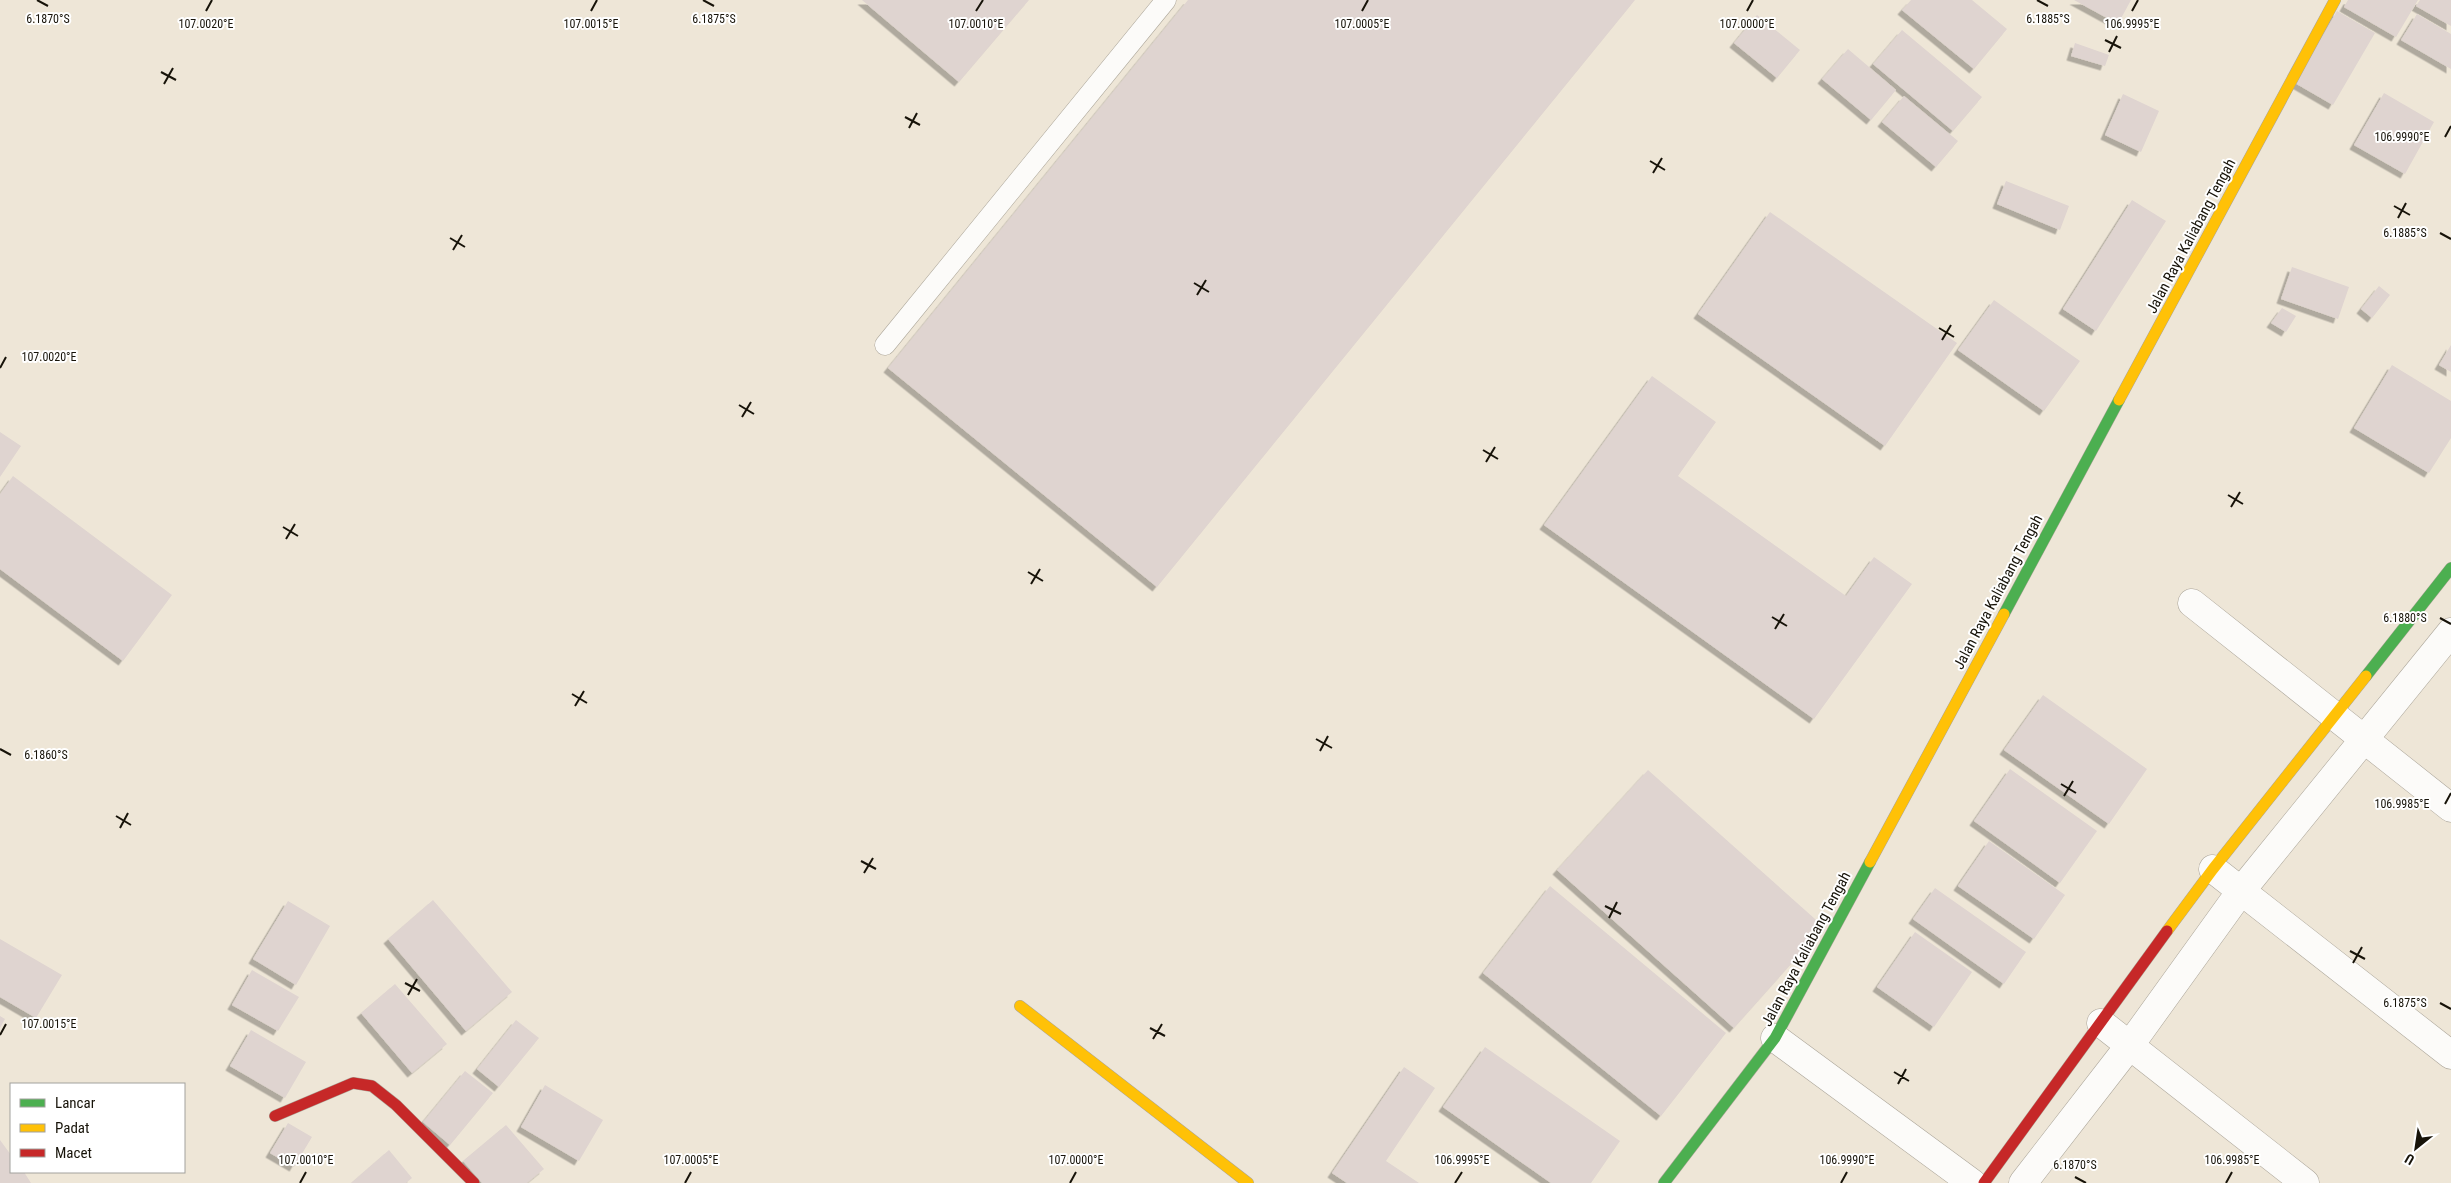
<svg xmlns="http://www.w3.org/2000/svg" width="2451" height="1183" viewBox="0 0 2451 1183" font-family="'Roboto Condensed',sans-serif">
  <style>
    .building { fill: #dfd4d0; filter: url(#shadow) }
    .lines { fill: none; stroke-linecap: round; stroke-linejoin: round }
    .lane-casing { stroke: #aba599; stroke-width: 21 }
    .street-casing { stroke: #aba599; stroke-width: 29 }
    .fast-casing { stroke: #aba599; stroke-width: 12 }
    .slow-casing { stroke: #aba599; stroke-width: 12 }
    .jam-casing { stroke: #aba599; stroke-width: 12 }
    .lane { stroke: #fcfbf9; stroke-width: 20 }
    .street { stroke: #fcfbf9; stroke-width: 28 }
    .fast { stroke: #4caf50; stroke-width: 11 }
    .slow { stroke: #ffc107; stroke-width: 11 }
    .jam { stroke: #c62828; stroke-width: 11 }
    .ticks { fill: none; stroke: #171309; stroke-width: 2 }
    .labels { text-anchor: middle; dominant-baseline: central; stroke-width: 4; stroke-linejoin: round; paint-order: stroke }
    .street-label { font-size: 15px; fill: #171309; stroke: #fff }
    .ticks-label { font-size: 12px; text-anchor: middle; fill: #171309; stroke: #fff; stroke-width: 4; stroke-linejoin: round; paint-order: stroke }
  </style>
  <defs>
    <filter id="shadow"><feDropShadow dx="-4.5" dy="4.5" stdDeviation="0" flood-color="#0004"/></filter>
  </defs>
  <rect width="100%" height="100%" fill="#eee6d7"/>
  <!-- building -->
  <g class="building">
    <path d="M862 0H1029L959 82Z"/>
    <path d="M1188 0H1635L1157 587 888 368Z"/>
    <path d="M1911 0H1972L2007 29 1974 69 1902 10Z"/>
    <path d="M2074 0H2131L2118 24Z"/>
    <path d="M2348 0H2418L2396 37 2344 7Z"/>
    <path d="M2420 0H2451V26L2416 6Z"/>
    <path d="M2337 11 2375 33 2333 105 2295 83Z"/>
    <path d="M2417 14 2451 34V69L2401 40Z"/>
    <path d="M1757 15 1800 50 1777 78 1734 43Z"/>
    <path d="M1902 30 1982 97 1953 131 1873 64Z"/>
    <path d="M2075 43 2109 55 2105 66 2071 56Z"/>
    <path d="M1848 49 1896 90 1871 120 1822 79Z"/>
    <path d="M2384 93 2434 122 2405 174 2354 145Z"/>
    <path d="M2123 94 2159 111 2141 152 2105 135Z"/>
    <path d="M1904 96 1958 141 1936 167 1882 122Z"/>
    <path d="M2006 181 2069 206 2060 230 1997 204Z"/>
    <path d="M2132 200 2166 221 2096 331 2063 309Z"/>
    <path d="M1770 212 1957 343 1885 446 1698 314Z"/>
    <path d="M2292 267 2349 287 2338 319 2281 299Z"/>
    <path d="M2379 286 2390 295 2372 318 2361 309Z"/>
    <path d="M1994 300 2080 361 2044 411 1958 350Z"/>
    <path d="M2282 308 2296 316 2286 332 2271 323Z"/>
    <path d="M2451 345V372L2439 365Z"/>
    <path d="M2392 365 2451 401V438L2429 473 2354 428Z"/>
    <path d="M1652 376 1716 422 1678 476 1846 596 1874 557 1912 584 1814 719 1544 525Z"/>
    <path d="M0 432 21 446 0 477Z"/>
    <path d="M13 476 172 595 123 661 0 569V494Z"/>
    <path d="M2043 695 2147 769 2109 824 2004 750Z"/>
    <path d="M2010 769 2097 831 2060 883 1974 821Z"/>
    <path d="M1648 770 1824 927 1734 1028 1557 870Z"/>
    <path d="M1989 841 2065 895 2034 939 1958 886Z"/>
    <path d="M1550 886 1726 1033 1661 1116 1483 973Z"/>
    <path d="M1935 888 2026 952 2004 984 1913 919Z"/>
    <path d="M433 900 512 992 466 1031 388 939Z"/>
    <path d="M288 901 330 926 296 985 253 959Z"/>
    <path d="M1915 932 1972 972 1934 1027 1877 987Z"/>
    <path d="M0 939 62 975 36 1018 0 997Z"/>
    <path d="M252 970 299 997 278 1031 232 1005Z"/>
    <path d="M395 984 447 1044 412 1073 361 1013Z"/>
    <path d="M0 1016 5 1019 0 1028Z"/>
    <path d="M516 1020 539 1038 499 1087 477 1069Z"/>
    <path d="M251 1030 306 1062 285 1098 230 1066Z"/>
    <path d="M1485 1047 1620 1141 1591 1183H1551L1443 1107Z"/>
    <path d="M1404 1067 1435 1088 1386 1161 1419 1183H1347L1332 1173Z"/>
    <path d="M465 1071 493 1093 450 1145 423 1122Z"/>
    <path d="M545 1085 603 1120 579 1161 521 1127Z"/>
    <path d="M288 1123 312 1137 294 1167 270 1153Z"/>
    <path d="M506 1125 544 1169 527 1183H482L463 1161Z"/>
    <path d="M0 1140 11 1155V1172H24L31 1183H0Z"/>
    <path d="M389 1150 412 1178 406 1183H351Z"/>
  </g>
  <g class="lines">
    <!-- lane casing -->
    <g class="lane-casing">
      <path id="lane" d="M885 345 1166 0"/>
    </g>
    <!-- street casing -->
    <g class="street-casing">
      <g id="street">
        <path d="M2192 603 2451 808"/>
        <path d="M2213 869 2451 1055"/>
        <path d="M2101 1023 2305 1183"/>
        <path d="M1775 1038 1972 1183"/>
        <path d="M2023 1183 2130 1045 2241 891 2451 632"/>
      </g>
    </g>
    <!-- fast casing -->
    <g class="fast-casing">
      <g id="fast">
        <path d="M2004 614 2119 400"/>
        <path d="M2366 676 2451 568"/>
        <path d="M1664 1183 1775 1038 1870 862"/>
      </g>
    </g>
    <!-- slow casing -->
    <g class="slow-casing">
      <g id="slow">
        <path d="M2119 400 2335 0"/>
        <path d="M1870 862 2004 614"/>
        <path d="M2167 931 2213 869 2366 676"/>
        <path d="M1020 1006 1248 1183"/>
      </g>
    </g>
    <!-- jam casing -->
    <g class="jam-casing">
      <g id="jam">
        <path d="M275 1116 353 1083 372 1086 396 1105 474 1183"/>
        <path d="M1984 1183 2167 931"/>
      </g>
    </g>
    <!-- lane -->
    <use href="#lane" class="lane"/>
    <!-- street -->
    <use href="#street" class="street"/>
    <!-- fast -->
    <use href="#fast" class="fast"/>
    <!-- slow -->
    <use href="#slow" class="slow"/>
    <!-- jam -->
    <use href="#jam" class="jam"/>
  </g>
  <!-- ticks -->
  <path class="ticks" d="M37 0 48 6M703 0 714 6M2037 0 2048 6M206 11 212 0M591 11 597 0M976 11 983 0M1362 11 1368 0M1747 11 1753 0M2132 11 2138 0M2105 40 2121 48M2109 52 2117 36M161 72 176 80M164 84 173 68M905 117 920 125M909 128 917 113M2445 137 2451 126M1650 161 1665 170M1653 173 1662 158M2394 206 2410 215M2398 218 2406 203M2440 233 2451 239M450 238 465 247M453 250 462 235M1194 283 1209 292M1197 295 1206 280M1939 328 1954 337M1942 340 1951 325M0 368 6 357M739 405 754 414M742 417 751 402M1483 450 1498 459M1486 462 1495 447M2228 495 2243 504M2231 507 2240 492M283 527 298 536M286 539 295 524M1028 572 1043 581M1031 584 1040 569M1772 617 1787 626M2440 618 2451 624M1775 629 1784 614M572 694 587 703M575 706 584 691M1316 739 1332 748M0 749 11 755M1320 751 1328 736M2061 784 2076 793M2064 796 2073 781M2445 804 2451 793M116 816 131 825M120 828 128 813M861 861 876 869M864 873 873 858M1605 906 1621 914M1609 918 1617 902M2350 951 2365 959M2353 963 2362 947M405 983 420 991M408 995 417 979M2440 1003 2451 1009M1150 1028 1165 1036M0 1035 6 1024M1153 1039 1162 1024M1894 1072 1909 1081M1898 1084 1906 1069M2075 1177 2086 1183M300 1183 306 1172M685 1183 691 1172M1070 1183 1076 1172M1455 1183 1462 1172M1841 1183 1847 1172M2226 1183 2232 1172"/>
  <g class="labels">
    <!-- street labels -->
    <g class="street-label">
      <text transform="translate(2191 236) rotate(-62)">Jalan Raya Kaliabang Tengah</text>
      <text transform="translate(1998 592) rotate(-62)">Jalan Raya Kaliabang Tengah</text>
      <text transform="translate(1806 949) rotate(-62)">Jalan Raya Kaliabang Tengah</text>
    </g>
  </g>
  <g class="ticks-label">
    <text x="48" y="23">6.1870°S</text>
    <text x="714" y="23">6.1875°S</text>
    <text x="2048" y="23">6.1885°S</text>
    <text x="206" y="28">107.0020°E</text>
    <text x="591" y="28">107.0015°E</text>
    <text x="976" y="28">107.0010°E</text>
    <text x="1362" y="28">107.0005°E</text>
    <text x="2132" y="28">106.9995°E</text>
    <text x="1747" y="28">107.0000°E</text>
    <text x="2402" y="141">106.9990°E</text>
    <text x="2405" y="237">6.1885°S</text>
    <text x="49" y="361">107.0020°E</text>
    <text x="2405" y="622">6.1880°S</text>
    <text x="46" y="759">6.1860°S</text>
    <text x="2402" y="808">106.9985°E</text>
    <text x="2405" y="1007">6.1875°S</text>
    <text x="49" y="1028">107.0015°E</text>
    <text x="306" y="1164">107.0010°E</text>
    <text x="691" y="1164">107.0005°E</text>
    <text x="1076" y="1164">107.0000°E</text>
    <text x="1462" y="1164">106.9995°E</text>
    <text x="1847" y="1164">106.9990°E</text>
    <text x="2232" y="1164">106.9985°E</text>
    <text x="2075" y="1169">6.1870°S</text>
  </g>
  <!-- legend -->
  <rect x="10" y="1083" width="175" height="90" fill="#ffffff" stroke="#a2a19d"/>
  <rect x="20" y="1099" width="25" height="8" fill="#4caf50" stroke="#a2a19d"/>
  <text x="55" y="1108" font-size="15" fill="#171309">Lancar</text>
  <rect x="20" y="1124" width="25" height="8" fill="#ffc107" stroke="#a2a19d"/>
  <text x="55" y="1133" font-size="15" fill="#171309">Padat</text>
  <rect x="20" y="1149" width="25" height="8" fill="#c62828" stroke="#a2a19d"/>
  <text x="55" y="1158" font-size="15" fill="#171309">Macet</text>
  <!-- north arrow -->
  <g transform="translate(2416 1148) rotate(210)" stroke="#ffffff" stroke-width="4" paint-order="stroke">
  <path d="M0-4L9 19L0 12L-9 19Z" fill="#171309"/>
  <text y="-8" font-size="14" font-weight="bold" text-anchor="middle" fill="#171309">U</text>
  </g>
</svg>
